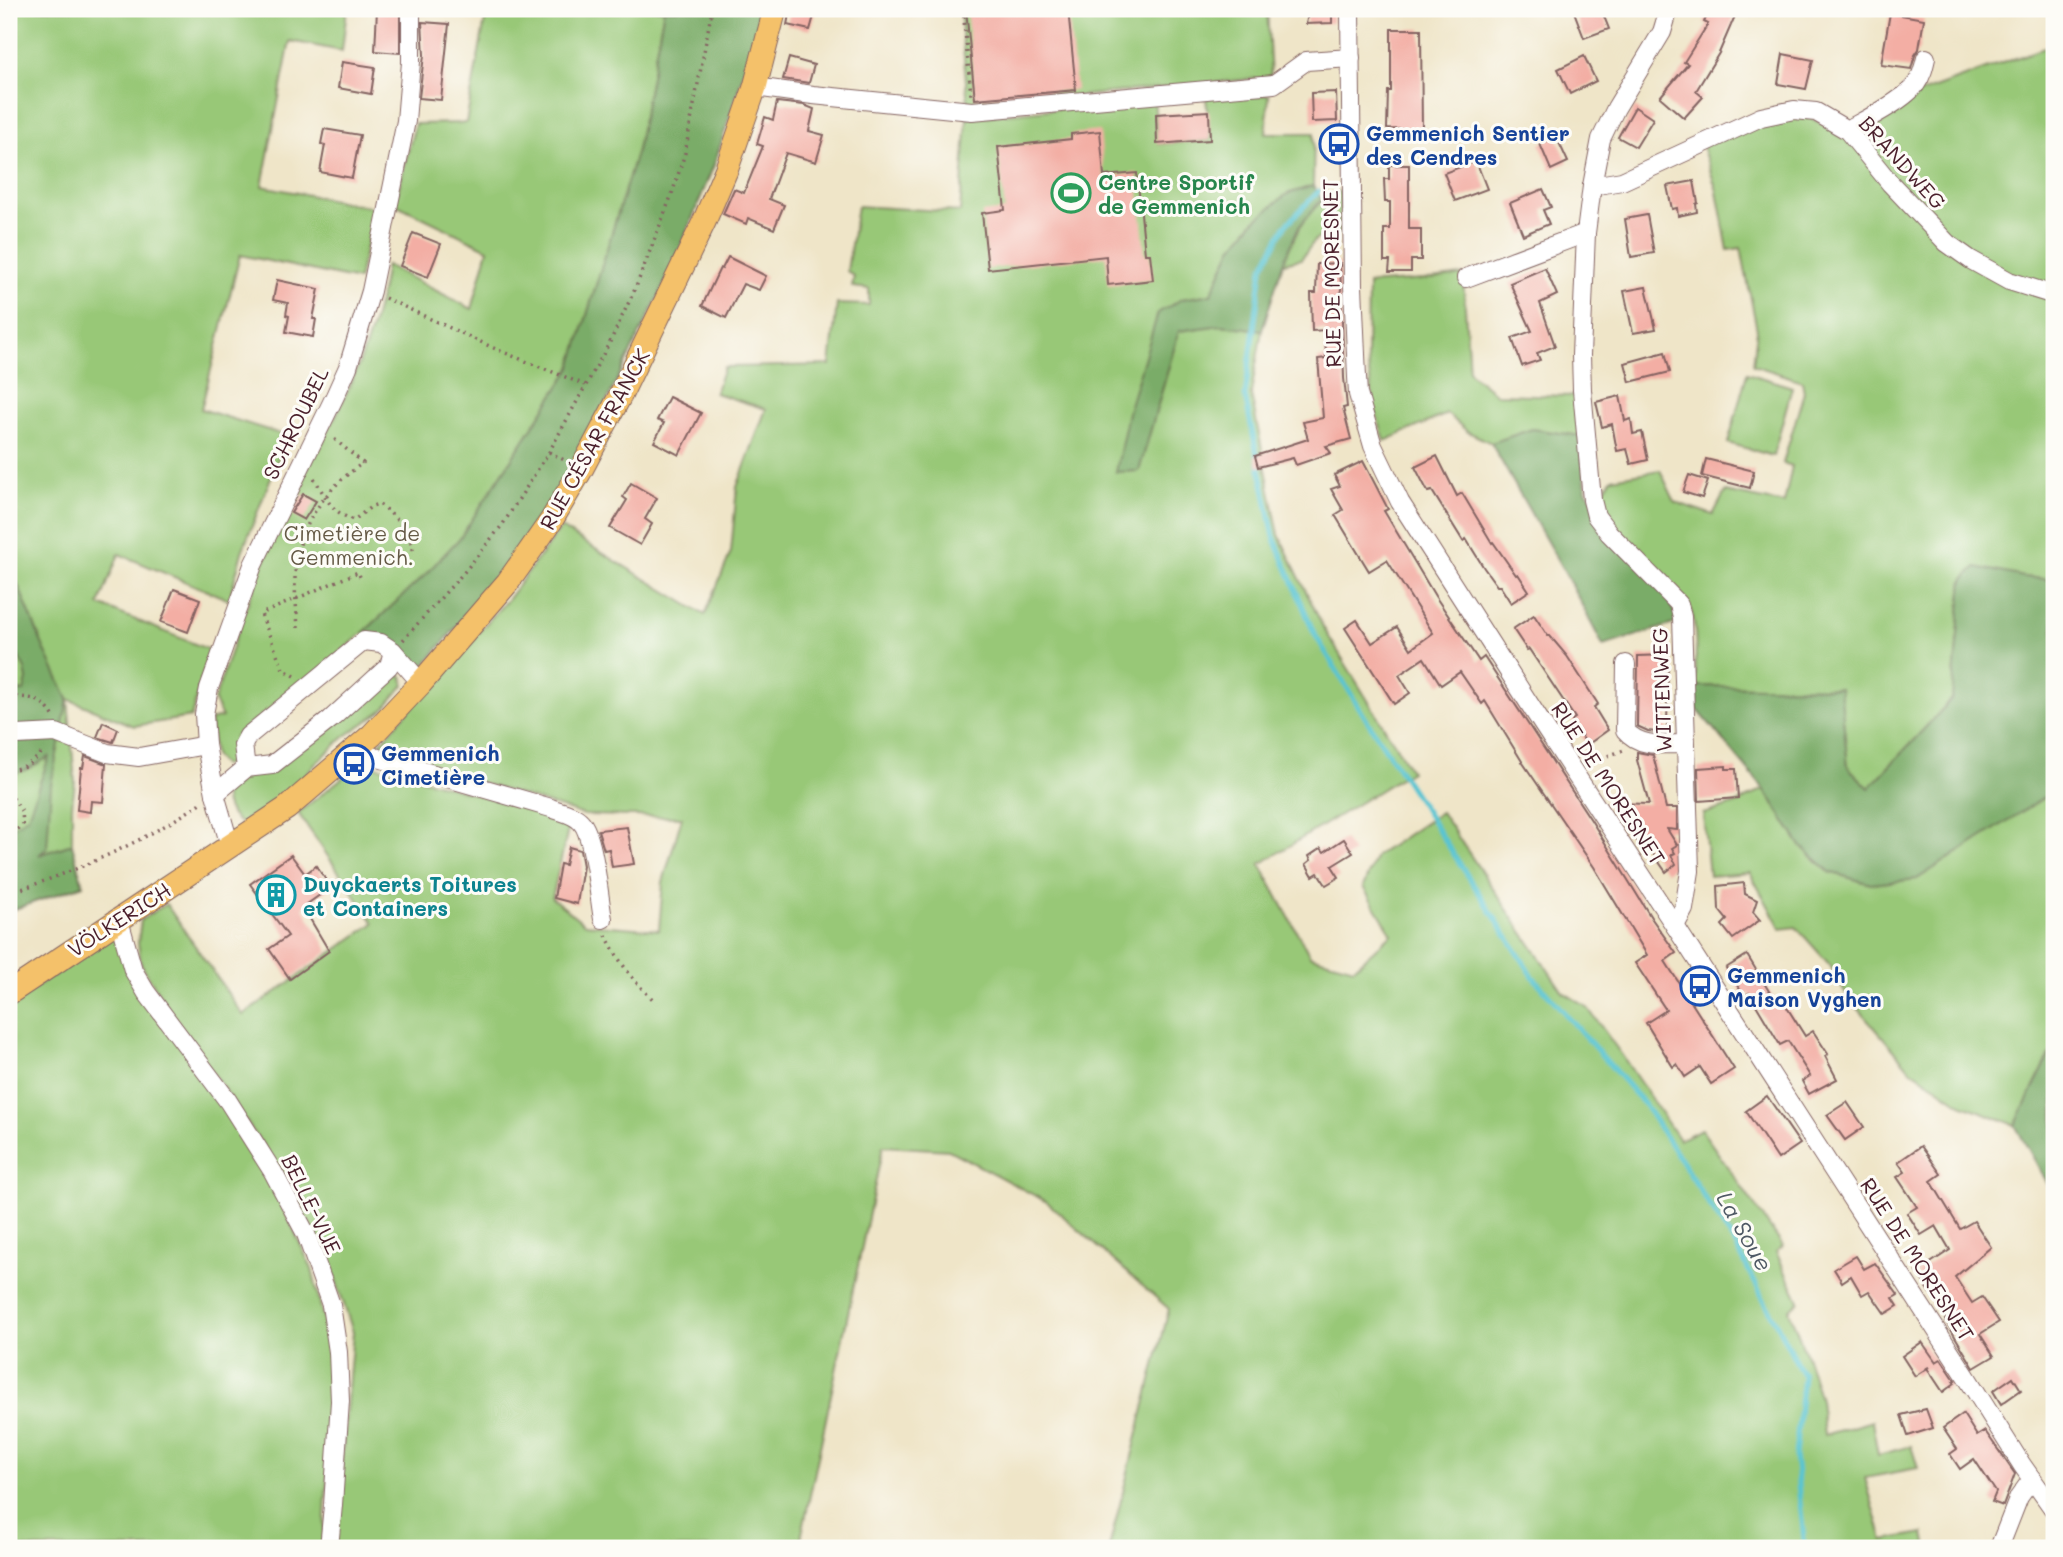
<svg xmlns="http://www.w3.org/2000/svg" width="2063" height="1557" viewBox="0 0 2063 1557" font-family="Mali,sans-serif">
  <style>
    .green { fill: #98c877; stroke: #717451; stroke-width: 2 }
    .forest { fill: #7aac68; stroke: #62664a; stroke-width: 2 }
    .lines { fill: none; stroke-linecap: round; stroke-linejoin: round }
    .stream { stroke: #58c4d2; stroke-width: 5 }
    .building { fill: #f3aea4 }
    .minor-casing { stroke: #846462; stroke-width: 20 }
    .major-casing { stroke: #846462; stroke-width: 25 }
    .path { stroke: #846462; stroke-width: 3.5; stroke-dasharray: 2 5; stroke-linecap: butt }
    .minor { stroke: #fff; stroke-width: 18 }
    .major { stroke: #f4c16a; stroke-width: 23 }
    .labels { text-anchor: middle; dominant-baseline: central; stroke-width: 6; stroke-linejoin: round; paint-order: stroke }
    .transit-label { font-size: 21px; font-weight: bold; fill: #164399; stroke: #fdfcf7; text-anchor: start }
    .street-label { font-size: 21px; fill: #4a1f2b; stroke: #fdfcf7 }
    .leisure-label { font-size: 21px; font-weight: bold; fill: #27864d; stroke: #fdfcf7; text-anchor: start }
    .park-label { font-size: 21px; fill: #655a46; stroke: #fdfcf7 }
    .culture-label { font-size: 21px; font-weight: bold; fill: #0d838f; stroke: #fdfcf7; text-anchor: start }
    .water-label { font-size: 23px; font-style: italic; fill: #4f5965; stroke: #fdfcf7 }
  </style>
  <rect width="100%" height="100%" fill="#fdfcf7"/>
  <filter id="ink" filterUnits="userSpaceOnUse"><feTurbulence type="fractalNoise" baseFrequency=".0143" numOctaves="2"/><feDisplacementMap in="SourceGraphic" scale="14" xChannelSelector="R" yChannelSelector="G"/><feConvolveMatrix kernelMatrix="1 2 1 2 8 2 1 2 1" color-interpolation-filters="sRGB"/></filter>
  <filter id="wash" filterUnits="userSpaceOnUse"><feTurbulence type="fractalNoise" baseFrequency=".00686" numOctaves="4" result="noise"/><feDisplacementMap in="SourceGraphic" scale="28" xChannelSelector="R" yChannelSelector="G"/><feGaussianBlur stdDeviation="1.57" result="paint"/><feColorMatrix in="noise" values="0 0 0 0 0 0 0 0 0 0 0 0 0 0 0 0 0 1.4 0 .05"/><feComposite in="paint" operator="in"/></filter>
  <g filter="url(#wash)">
    <rect width="100%" height="100%" fill="#efe5c8"/>
    <!-- green -->
    <g class="green">
      <path d="M9 9H347L342 51 290 41 262 186 375 208 358 280 240 255 201 409 287 436 242 552 229 600 119 554 99 605 210 650 191 717 134 726 68 699 75 782 72 806V844L9 865Z"/>
      <path d="M487 9H664L637 150 571 368 460 538 425 575 363 633 306 682 235 736 240 752 233 763 222 765 214 755 210 720 222 717 214 701C237 631 261 562 293 496 303 474 317 453 328 431 355 380 378 321 386 265L472 309 488 249 395 204 415 124 466 123Z"/>
      <path d="M960 9H1267L1271 77 968 107Z"/>
      <path d="M2054 44V580L2024 577 1963 580 1952 699 1869 788 1848 767 1840 688 1696 686C1695 667 1698 628 1691 611 1686 600 1675 590 1666 582 1641 556 1611 533 1598 499L1612 478 1660 470 1675 502 1713 515 1725 492 1784 504 1792 466 1783 463 1804 392 1802 381 1753 365 1757 330 1741 248 1728 250 1717 191 1701 143 1794 110 1854 139 1918 94Z"/>
      <path d="M1269 95 1266 133H1314L1313 186 1287 194 1232 248 1211 294 1182 299 1158 313 1116 472 1139 471 1179 331 1221 325 1262 330 1251 394 1279 535 1323 627 1411 771 1260 864 1310 956 1354 968 1392 934 1363 887 1376 856 1441 812 1563 992 1587 1007 1621 1054 1679 1140 1701 1129 1783 1246 1776 1252 1799 1301 1789 1310 1808 1361 1820 1400 1824 1435 1872 1421 1878 1455 1911 1446 1918 1468 1865 1478 1883 1540 1924 1533 1927 1548H1109L1169 1309 1047 1202 949 1150 883 1146 799 1548H334L353 1332 334 1274 284 1176 166 1005 141 964 138 943 141 920 166 904 243 1015 374 923 298 813 362 762 570 821 552 898 585 924 659 930 663 882 682 817 584 815 375 749 507 600 561 528 705 615 731 552 737 487 766 409 715 393 724 367 830 365 837 304 869 305V289L852 287 854 276 847 271 857 206 960 212 967 118 1154 99 1158 144 1210 140 1206 97Z"/>
      <path d="M1340 191 1339 234 1316 239 1301 259 1283 263C1297 230 1306 206 1340 191Z"/>
      <path d="M1463 275 1469 372 1496 394 1572 396 1577 392 1581 436 1532 429 1491 443 1468 432 1447 414 1385 441 1374 407 1367 360 1368 284 1424 280Z"/>
      <path d="M1747 373 1792 387 1773 456 1728 443Z"/>
      <path d="M394 667 403 678 404 685 383 710 344 737 311 768 290 795 242 824C230 816 224 807 225 793Z"/>
      <path d="M1764 789 1801 846 1829 872 1871 884 1917 879 2054 791V1047L2015 1125 1961 1104 1910 1069 1845 993 1830 965 1796 927 1781 929 1750 873 1709 876 1703 814 1736 804Z"/>
      <path d="M114 935 133 981 221 1100 282 1205 312 1269 334 1365 323 1548H9V1005Z"/>
    </g>
    <!-- forest -->
    <g class="forest">
      <path d="M664 9H764L714 165 670 273 592 431 533 534 424 666 411 664 363 633 425 575 460 538 571 368 637 150Z"/>
      <path d="M1313 186 1322 199 1298 228 1283 263 1262 330 1221 325 1179 331 1139 471 1116 472 1128 412 1158 313 1182 299 1211 294 1232 248 1254 221 1287 194Z"/>
      <path d="M1532 429 1581 436 1586 490 1670 597 1677 623 1603 646 1570 582 1491 443Z"/>
      <path d="M9 563 46 653 68 699 51 785 47 848 39 855 72 844 83 885 9 911V830L28 816 49 757C36 764 25 773 9 774V740L17 735 9 730V690L24 691 27 680 25 669 9 639Z"/>
      <path d="M1976 567 2024 577 2054 580V791L1917 879 1871 884 1830 872 1801 846 1764 789 1697 709 1696 686 1840 688 1848 767 1869 788 1952 699 1963 580Z"/>
      <path d="M2054 1047V1195L2015 1125Z"/>
    </g>
    <g class="lines">
      <!-- stream -->
      <path class="stream" d="M1319 191 1285 226 1262 269 1245 396 1274 537 1314 633 1368 722 1534 978 1645 1105 1736 1246 1803 1375 1795 1456 1805 1548"/>
    </g>
    <g id="blocks">
      <!-- building -->
      <g class="building">
        <path d="M377 9H400V53L375 51Z"/>
        <path d="M790 9H816L810 30 787 25Z"/>
        <path d="M966 9H1068L1076 90 975 99Z"/>
        <path d="M1309 9H1332V23L1306 24Z"/>
        <path d="M1573 9H1601L1609 29 1584 38Z"/>
        <path d="M1710 9H1738L1719 53 1696 91 1703 97 1684 118 1660 97 1688 64 1684 62 1708 24 1704 22Z"/>
        <path d="M1890 13 1924 19 1919 49 1915 55 1911 69 1881 65Z"/>
        <path d="M422 22 449 24 441 100 419 98 424 55Z"/>
        <path d="M1391 29H1421L1422 130 1387 129 1388 91H1391Z"/>
        <path d="M1783 54 1813 60 1806 89 1778 84Z"/>
        <path d="M1584 56 1596 81 1570 94 1558 69Z"/>
        <path d="M789 58 814 65 809 83 783 79Z"/>
        <path d="M342 62 375 67 371 94 338 88Z"/>
        <path d="M1336 92 1337 121 1312 122 1311 93Z"/>
        <path d="M777 102 804 105 814 109 809 131 824 135 816 162 786 153 769 199 784 205 774 229 748 218 746 224 723 214 734 189 744 193 763 146 757 144 765 117 773 120Z"/>
        <path d="M1635 107 1653 119 1636 147 1618 137Z"/>
        <path d="M1209 111 1210 140 1157 144 1156 114Z"/>
        <path d="M324 129 360 135 352 178 320 172 325 145 321 144Z"/>
        <path d="M1100 131 1104 176 1137 173 1145 254H1150L1153 280 1108 285 1106 256 988 269 982 213 1005 210 998 147 1071 139V134Z"/>
        <path d="M1556 136 1568 162 1551 170 1540 144Z"/>
        <path d="M1476 161 1487 189 1455 201 1444 173Z"/>
        <path d="M1389 165H1409V229H1421V260H1411V272H1389L1390 261H1384V229H1390V202H1385L1384 179H1389Z"/>
        <path d="M1694 181 1698 203 1696 204 1697 212 1678 216 1677 208 1672 209 1667 186Z"/>
        <path d="M1543 189 1551 207 1543 210 1549 224 1523 235 1510 203Z"/>
        <path d="M1647 215 1654 253 1631 257 1625 219Z"/>
        <path d="M413 233 441 244 428 277 400 266Z"/>
        <path d="M728 257 766 276 759 290 743 284 726 318 702 306 720 268 722 269Z"/>
        <path d="M1340 263 1344 378 1347 407 1343 408 1351 439 1326 446 1331 453 1296 465 1293 458 1258 467 1255 456 1308 439 1303 422 1323 418 1318 359 1326 358 1325 330 1312 331 1311 293H1316L1317 264Z"/>
        <path d="M1545 268 1557 295 1540 303 1555 346 1537 353 1540 360 1522 366 1512 338 1532 331 1510 283Z"/>
        <path d="M277 280 319 289 313 319H316L313 337 286 332 289 316 286 315 288 303 273 300Z"/>
        <path d="M1646 287 1656 329 1633 333 1624 291Z"/>
        <path d="M1665 352 1670 372 1630 382 1625 363Z"/>
        <path d="M1620 396 1625 421 1631 419 1633 434 1642 432 1648 460 1631 464 1627 449 1617 451 1612 424 1602 427 1596 402Z"/>
        <path d="M669 397 701 413 679 455 654 442 664 423 657 420Z"/>
        <path d="M1437 456 1457 496 1462 493 1492 543 1493 542 1516 575 1518 574 1529 591 1511 603 1500 586H1497L1484 568 1466 539 1463 541 1432 491 1428 492 1415 467Z"/>
        <path d="M1706 459 1754 471 1750 488 1702 476Z"/>
        <path d="M1363 461 1388 509 1384 511 1435 596 1479 661 1484 657 1591 820 1652 919 1676 953 1665 961 1734 1069 1711 1084 1700 1067 1685 1077 1677 1064 1673 1067 1646 1023 1666 1010 1635 963 1647 955 1594 867 1523 763 1485 701 1482 704 1460 672 1441 685 1424 658 1399 675 1410 693 1394 704 1345 628 1357 620 1372 643 1397 627 1411 649 1433 633 1387 560 1369 571 1335 515 1343 510 1331 489 1340 486 1334 475Z"/>
        <path d="M1689 475 1708 481 1702 498 1683 492Z"/>
        <path d="M631 483 657 498 645 519 652 524 640 545 610 528 627 500 623 497Z"/>
        <path d="M303 494 316 501 304 520 291 513Z"/>
        <path d="M174 589 200 599 188 632 161 622Z"/>
        <path d="M1534 615 1548 636H1550L1567 656 1598 704 1594 707 1608 730 1587 745 1572 720 1575 718 1529 649 1527 650 1513 629Z"/>
        <path d="M1668 655 1667 733 1648 731 1637 726 1638 656Z"/>
        <path d="M103 722 118 729 113 742 97 737Z"/>
        <path d="M1637 752 1653 755 1666 808H1677V830L1667 829 1677 845 1672 848 1675 853 1671 855 1676 864 1666 872 1644 841 1639 844 1612 803 1649 804 1637 760Z"/>
        <path d="M85 756 106 764 103 802 91 801 90 812 77 810 81 768H83Z"/>
        <path d="M1726 766V769H1736L1738 798 1699 801 1698 768Z"/>
        <path d="M627 827 634 864 612 867 609 849 604 850 598 830Z"/>
        <path d="M1344 839 1353 853 1332 866 1339 877 1326 885 1318 873 1313 876 1306 864 1311 860 1309 856 1321 848 1324 852Z"/>
        <path d="M569 847 580 850 583 866 577 904 554 898 560 864 565 865Z"/>
        <path d="M291 855 305 874 316 866 331 887 303 907 329 951 290 979 269 949 288 936 250 884Z"/>
        <path d="M1744 883 1745 894 1757 900 1753 912 1760 920 1733 939 1722 925 1727 920 1719 910 1718 886Z"/>
        <path d="M1747 955 1775 1001 1781 998 1805 1036 1813 1031 1828 1054 1825 1056 1837 1079 1809 1094 1802 1081 1810 1076 1788 1041 1780 1045 1749 993 1744 996 1726 968Z"/>
        <path d="M1767 1096 1800 1144 1778 1159 1746 1111Z"/>
        <path d="M1847 1102 1864 1127 1845 1140 1827 1115Z"/>
        <path d="M1921 1146 1941 1174 1931 1181 1960 1229 1974 1221 1991 1247 1955 1277 1972 1303 1982 1297 1999 1322 1980 1334 1994 1356 1974 1368 1945 1320 1947 1318 1917 1272 1950 1250 1936 1226 1921 1235 1907 1213 1917 1207 1897 1177 1905 1172 1898 1162Z"/>
        <path d="M1856 1256 1864 1269 1875 1263 1898 1295 1893 1298 1898 1306 1885 1314 1869 1291 1862 1295 1851 1276 1842 1282 1834 1269Z"/>
        <path d="M1922 1342 1936 1362 1941 1359 1955 1380 1953 1381 1955 1383 1943 1392 1927 1368 1929 1367 1915 1376 1902 1356Z"/>
        <path d="M2013 1377 2021 1390 2001 1404 1993 1391Z"/>
        <path d="M1926 1409 1933 1428 1908 1436 1901 1415Z"/>
        <path d="M1963 1414 1977 1436 1985 1431 2015 1474 2003 1506 1992 1502 1996 1492 1974 1459 1960 1469 1950 1454 1957 1449 1943 1428Z"/>
      </g>
    </g>
  </g>
  <g filter="url(#ink)">
    <use href="#blocks" fill-opacity="0" stroke="#846462" stroke-width="2"/>
    <g class="lines">
      <!-- minor casing -->
      <g class="minor-casing">
        <g id="minor">
          <path d="M1350 9 1353 286 1357 377 1358 394 1373 446 1400 502 1541 722 1675 926 1966 1376 2022 1465 2054 1510"/>
          <path d="M1669 9 1662 32 1616 108 1601 139 1592 186 1586 233 1581 355 1582 390 1592 500 1596 516 1609 533 1679 604 1682 617 1690 871 1684 909 1675 926"/>
          <path d="M755 87 813 95 972 111 1274 84 1306 61 1351 58"/>
          <path d="M1847 130C1865 120 1905 100 1916 84 1922 76 1924 67 1926 58"/>
          <path d="M1592 186 1622 181 1761 117 1794 110 1816 112 1847 130 1890 183 1947 243 1971 260 2009 281 2054 295"/>
          <path d="M1466 278 1586 233"/>
          <path d="M1626 664 1625 730C1640 748 1663 744 1685 744"/>
          <path d="M17 735 56 733 107 753 139 757 206 745"/>
          <path d="M354 751 551 808C561 812 574 814 581 822 594 835 599 898 603 919"/>
          <path d="M246 768 243 745 248 736 364 641 381 643 393 651 421 683"/>
          <path d="M215 794 246 768 272 765 331 719 389 666 393 651"/>
          <path d="M230 846 215 794 206 745 204 714 209 688 253 565 335 396 348 367 371 291 406 121 411 62V9"/>
          <path d="M119 920 133 970 146 992 228 1101 273 1172 306 1234 331 1305 338 1352 340 1401 333 1505 329 1548"/>
          <path d="M1999 1548 2019 1497 2032 1479"/>
        </g>
      </g>
      <!-- major casing -->
      <g class="major-casing">
        <path id="major" d="M9 993 287 808 372 735 421 683 508 582 551 521 581 470 620 396 704 222 727 168 755 87 775 9"/>
      </g>
      <!-- path -->
      <g class="path">
        <path d="M963 9 971 95"/>
        <path d="M385 298 498 350 585 385"/>
        <path d="M549 452 566 461"/>
        <path d="M314 478C326 497 330 512 354 520L372 506 379 504 384 507 407 530 414 552"/>
        <path d="M298 628C297 612 295 596 295 579 295 530 324 489 363 463L333 438"/>
        <path d="M403 640 466 570 503 524 549 452 611 340 636 287 672 194 685 153 712 9"/>
        <path d="M295 676 283 669 261 614 358 572 361 579"/>
        <path d="M9 696C33 699 39 695 54 717"/>
        <path d="M1588 763 1624 750"/>
        <path d="M9 770C21 769 35 762 42 752"/>
        <path d="M9 792 22 812 23 824 9 836"/>
        <path d="M9 893C75 872 144 842 201 803"/>
        <path d="M606 935C617 959 634 983 655 1001"/>
      </g>
      <!-- minor -->
      <use href="#minor" class="minor"/>
      <!-- major -->
      <use href="#major" class="major"/>
    </g>
  </g>
  <!-- icons -->
  <defs>
    <g id="bus-ring" transform="scale(2.0125)"><circle r="9.5" fill="#fdfcf7" stroke="#1a4fb4" stroke-width="1.5"/><path d="M-5-6H5V4H4V6H2V4H-2V6H-4V4H-5ZM-3.5-4V0h7V-4ZM-3.5 1.2v1.5H-2V1.2ZM2 1.2v1.5H3.5V1.2Z" fill="#1a4fb4"/></g>
    <g id="stadium-ring" transform="scale(2.0125)"><circle r="9.5" fill="#fdfcf7" stroke="#2e9e5b" stroke-width="1.5"/><path d="M0-5a6.5 5 0 1 0 0 10a6.5 5 0 1 0 0-10ZM-3.5-1.8h7v3.6h-7Z" fill="#2e9e5b"/></g>
    <g id="building-ring" transform="scale(2.0125)"><circle r="9.5" fill="#fdfcf7" stroke="#0f9aa8" stroke-width="1.5"/><path d="M-4-6H4V6H1V3H-1V6H-4ZM-2.5-4.3h1.7v1.8h-1.7ZM.8-4.3h1.7v1.8H.8ZM-2.5-1h1.7V.8h-1.7ZM.8-1h1.7V.8H.8Z" fill="#0f9aa8"/></g>
  </defs>
  <g fill-rule="evenodd">
    <use href="#bus-ring" x="1339" y="144"/>
    <use href="#stadium-ring" x="1071" y="193"/>
    <use href="#bus-ring" x="354" y="764"/>
    <use href="#building-ring" x="276" y="895"/>
    <use href="#bus-ring" x="1700" y="986"/>
  </g>
  <g class="labels">
    <!-- transit labels -->
    <g class="transit-label">
      <text x="1366" y="132">Gemmenich Sentier<tspan x="1366" dy="24">des Cendres</tspan></text>
      <text x="381" y="752">Gemmenich<tspan x="381" dy="24">Cimetière</tspan></text>
      <text x="1727" y="974">Gemmenich<tspan x="1727" dy="24">Maison Vyghen</tspan></text>
    </g>
    <!-- street labels -->
    <g class="street-label">
      <text transform="translate(1903 162) rotate(48)">BRANDWEG</text>
      <text transform="translate(1331 273) rotate(-91)">RUE DE MORESNET</text>
      <text transform="translate(295 423) rotate(-64)">SCHROUBEL</text>
      <text transform="translate(594 439) rotate(-61)">RUE CÉSAR FRANCK</text>
      <text transform="translate(1661 690) rotate(-92)">WITTENWEG</text>
      <text transform="translate(1609 783) rotate(57)">RUE DE MORESNET</text>
      <text transform="translate(119 919) rotate(-33)">VÖLKERICH</text>
      <text transform="translate(312 1204) rotate(64)">BELLE-VUE</text>
      <text transform="translate(1918 1259) rotate(57)">RUE DE MORESNET</text>
    </g>
    <!-- leisure labels -->
    <g class="leisure-label">
      <text x="1098" y="181">Centre Sportif<tspan x="1098" dy="24">de Gemmenich</tspan></text>
    </g>
    <!-- park labels -->
    <g class="park-label">
      <text x="352" y="532">Cimetière de<tspan x="352" dy="24">Gemmenich.</tspan></text>
    </g>
    <!-- culture labels -->
    <g class="culture-label">
      <text x="303" y="883">Duyckaerts Toitures<tspan x="303" dy="24">et Containers</tspan></text>
    </g>
    <!-- water labels -->
    <g class="water-label">
      <text transform="translate(1745 1231) rotate(60)">La Soue</text>
    </g>
  </g>
  <!-- margin -->
  <rect width="2063" height="1557" fill="none" stroke="#fdfcf7" stroke-width="35"/>
</svg>
